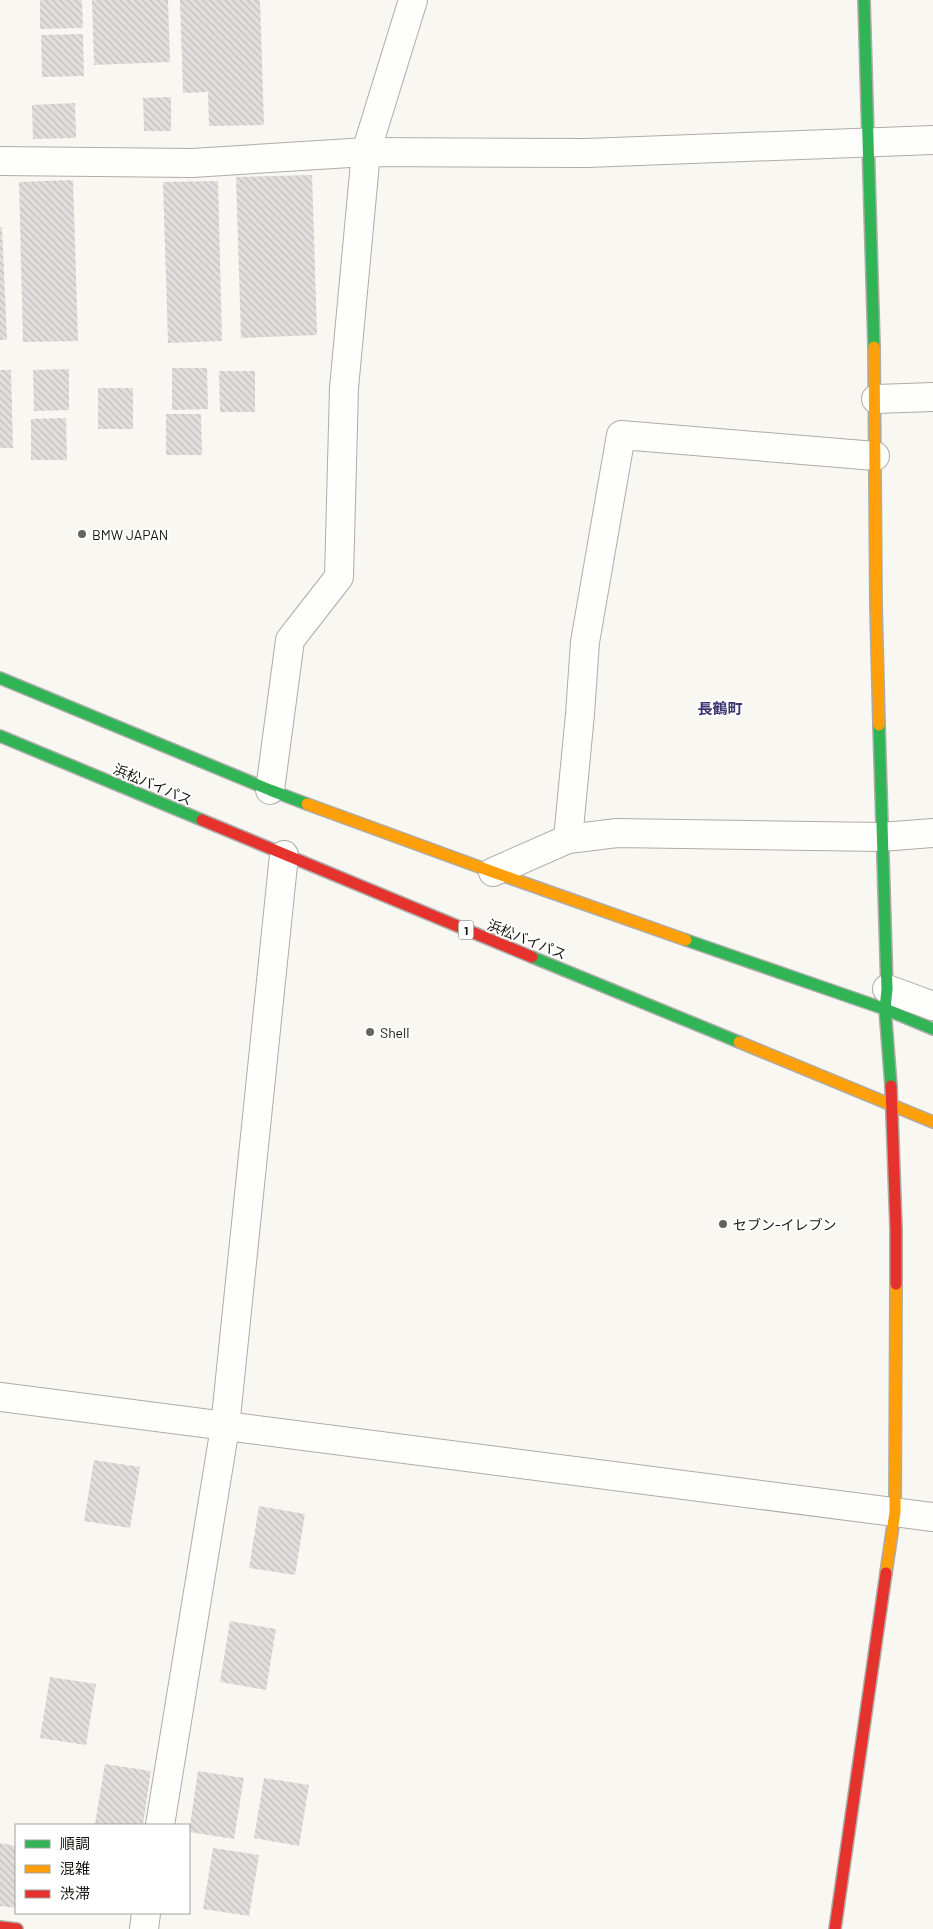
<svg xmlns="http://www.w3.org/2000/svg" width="933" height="1929" viewBox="0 0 933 1929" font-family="Barlow,'Noto Sans JP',sans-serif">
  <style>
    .building { fill: url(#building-back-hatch) }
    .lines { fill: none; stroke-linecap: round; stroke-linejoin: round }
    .street-casing { stroke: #adaca8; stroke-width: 30 }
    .fast-casing { stroke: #adaca8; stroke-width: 14 }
    .slow-casing { stroke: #adaca8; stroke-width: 14 }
    .jam-casing { stroke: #adaca8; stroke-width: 14 }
    .street { stroke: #fefefd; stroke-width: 28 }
    .fast { stroke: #30b455; stroke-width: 11 }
    .slow { stroke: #ff9f0a; stroke-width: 11 }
    .jam { stroke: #e5322d; stroke-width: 11 }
    .poi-dot { fill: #656460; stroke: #fff; stroke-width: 2 }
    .labels { text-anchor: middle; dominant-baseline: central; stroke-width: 4; stroke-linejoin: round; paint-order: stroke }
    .shield { fill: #fff; stroke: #5c5b59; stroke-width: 1 }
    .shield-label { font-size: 12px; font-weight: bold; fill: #161512 }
    .poi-label { font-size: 14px; fill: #161512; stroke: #fff; text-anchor: start }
    .street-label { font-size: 14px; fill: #161512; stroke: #fff }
    .neighbourhood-label { font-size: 15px; font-weight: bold; fill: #3d3571; stroke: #fff }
  </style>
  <defs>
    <pattern id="building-back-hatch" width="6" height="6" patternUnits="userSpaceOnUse" patternTransform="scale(1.25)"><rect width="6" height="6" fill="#e1dedc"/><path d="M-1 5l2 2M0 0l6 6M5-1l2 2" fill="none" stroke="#c0bebc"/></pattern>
  </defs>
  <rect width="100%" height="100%" fill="#f9f7f2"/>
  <!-- building -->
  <g class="building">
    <path d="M40 0H82L83 28 40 29Z"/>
    <path d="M92 0H168L170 62 94 65Z"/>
    <path d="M180 0H260L264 125 209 126 208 92 183 93Z"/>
    <path d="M83 34 84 76 42 77 41 35Z"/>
    <path d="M171 97V131H144L143 98Z"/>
    <path d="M75 103 76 138 33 139 32 105Z"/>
    <path d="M312 175 317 335 241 338 236 177Z"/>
    <path d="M73 180 78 341 23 342 19 182Z"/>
    <path d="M218 181 222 341 168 343 163 182Z"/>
    <path d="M0 227H2L7 340H0Z"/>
    <path d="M172 368H207L208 409 172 410Z"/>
    <path d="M69 369V410L34 411 33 370Z"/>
    <path d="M0 370H11L13 448H0Z"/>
    <path d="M219 371H255V412H220Z"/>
    <rect x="98" y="388" width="35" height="41"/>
    <path d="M166 414H201L202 455H166Z"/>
    <path d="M66 418 67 460H31V419Z"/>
    <path d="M94 1460 140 1467 130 1528 84 1521Z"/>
    <path d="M259 1506 305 1514 295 1575 249 1568Z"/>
    <path d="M230 1621 276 1629 266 1690 220 1682Z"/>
    <path d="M50 1677 96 1684 86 1745 40 1738Z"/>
    <path d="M105 1764 151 1771 143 1825 95 1824Z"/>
    <path d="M198 1771 244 1778 234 1839 189 1832Z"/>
    <path d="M264 1778 309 1785 299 1846 254 1838Z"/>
    <path d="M0 1843 16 1846V1908L0 1906Z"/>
    <path d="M213 1848 259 1855 249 1916 203 1909Z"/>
  </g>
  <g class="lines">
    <!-- street casing -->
    <g class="street-casing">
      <g id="street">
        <path d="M0 161 192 163 366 152 587 153 933 140"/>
        <path d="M876 399 933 397"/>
        <path d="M270 790 290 640 339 577 344 388 366 152 413 0"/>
        <path d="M568 839 580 714 585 642 621 435 875 456"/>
        <path d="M493 872 568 839 617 833 881 837 933 833"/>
        <path d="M887 989 933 1006"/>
        <path d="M0 1397 933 1517"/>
        <path d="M160 1825 225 1427 284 855"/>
        <path d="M144 1929 146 1913"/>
      </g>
    </g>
    <!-- fast casing -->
    <g class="fast-casing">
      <g id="fast">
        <path d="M864 0 874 347"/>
        <path d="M0 678 270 790 307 804"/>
        <path d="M879 725 887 989 885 1009 891 1086"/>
        <path d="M0 736 202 820"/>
        <path d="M686 940 885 1009 933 1029"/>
        <path d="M532 957 739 1042"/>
      </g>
    </g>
    <!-- slow casing -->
    <g class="slow-casing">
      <g id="slow">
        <path d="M874 347 876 606 879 725"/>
        <path d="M307 804 493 872 686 940"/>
        <path d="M739 1042 933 1122"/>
        <path d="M886 1573 895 1512 896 1284"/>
      </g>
    </g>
    <!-- jam casing -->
    <g class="jam-casing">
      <g id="jam">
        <path d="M202 820 532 957"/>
        <path d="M891 1086 896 1229V1284"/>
        <path d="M0 1927 17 1929"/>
        <path d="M835 1929 886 1573"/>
      </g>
    </g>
    <!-- street -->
    <use href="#street" class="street"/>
    <!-- fast -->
    <use href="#fast" class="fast"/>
    <!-- slow -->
    <use href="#slow" class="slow"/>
    <!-- jam -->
    <use href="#jam" class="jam"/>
  </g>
  <!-- markers -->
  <g class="poi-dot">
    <circle cx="82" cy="534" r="5"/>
    <circle cx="370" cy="1032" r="5"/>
    <circle cx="723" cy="1224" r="5"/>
  </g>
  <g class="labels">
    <!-- shield labels -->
    <rect class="shield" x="458.5" y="920.5" width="15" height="19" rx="4"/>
    <g class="shield-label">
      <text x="466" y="930">1</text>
    </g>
    <!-- poi labels -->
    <g class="poi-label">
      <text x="92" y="534">BMW JAPAN</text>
      <text x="380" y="1032">Shell</text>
      <text x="733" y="1224">セブン-イレブン</text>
    </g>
    <!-- street labels -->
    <g class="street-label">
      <text transform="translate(153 784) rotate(23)">浜松バイパス</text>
      <text transform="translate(527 939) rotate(22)">浜松バイパス</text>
    </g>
    <!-- neighbourhood labels -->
    <g class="neighbourhood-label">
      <text x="720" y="708">長鶴町</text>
    </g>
  </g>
  <!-- legend -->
  <rect x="15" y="1824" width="175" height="90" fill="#ffffff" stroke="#a2a1a0"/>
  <rect x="25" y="1840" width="25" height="8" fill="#30b455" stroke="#a2a1a0"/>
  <text x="60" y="1849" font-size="15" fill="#161512">順調</text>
  <rect x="25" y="1865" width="25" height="8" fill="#ff9f0a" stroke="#a2a1a0"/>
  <text x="60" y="1874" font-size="15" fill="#161512">混雑</text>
  <rect x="25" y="1890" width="25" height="8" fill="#e5322d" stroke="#a2a1a0"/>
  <text x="60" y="1899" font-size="15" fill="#161512">渋滞</text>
</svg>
